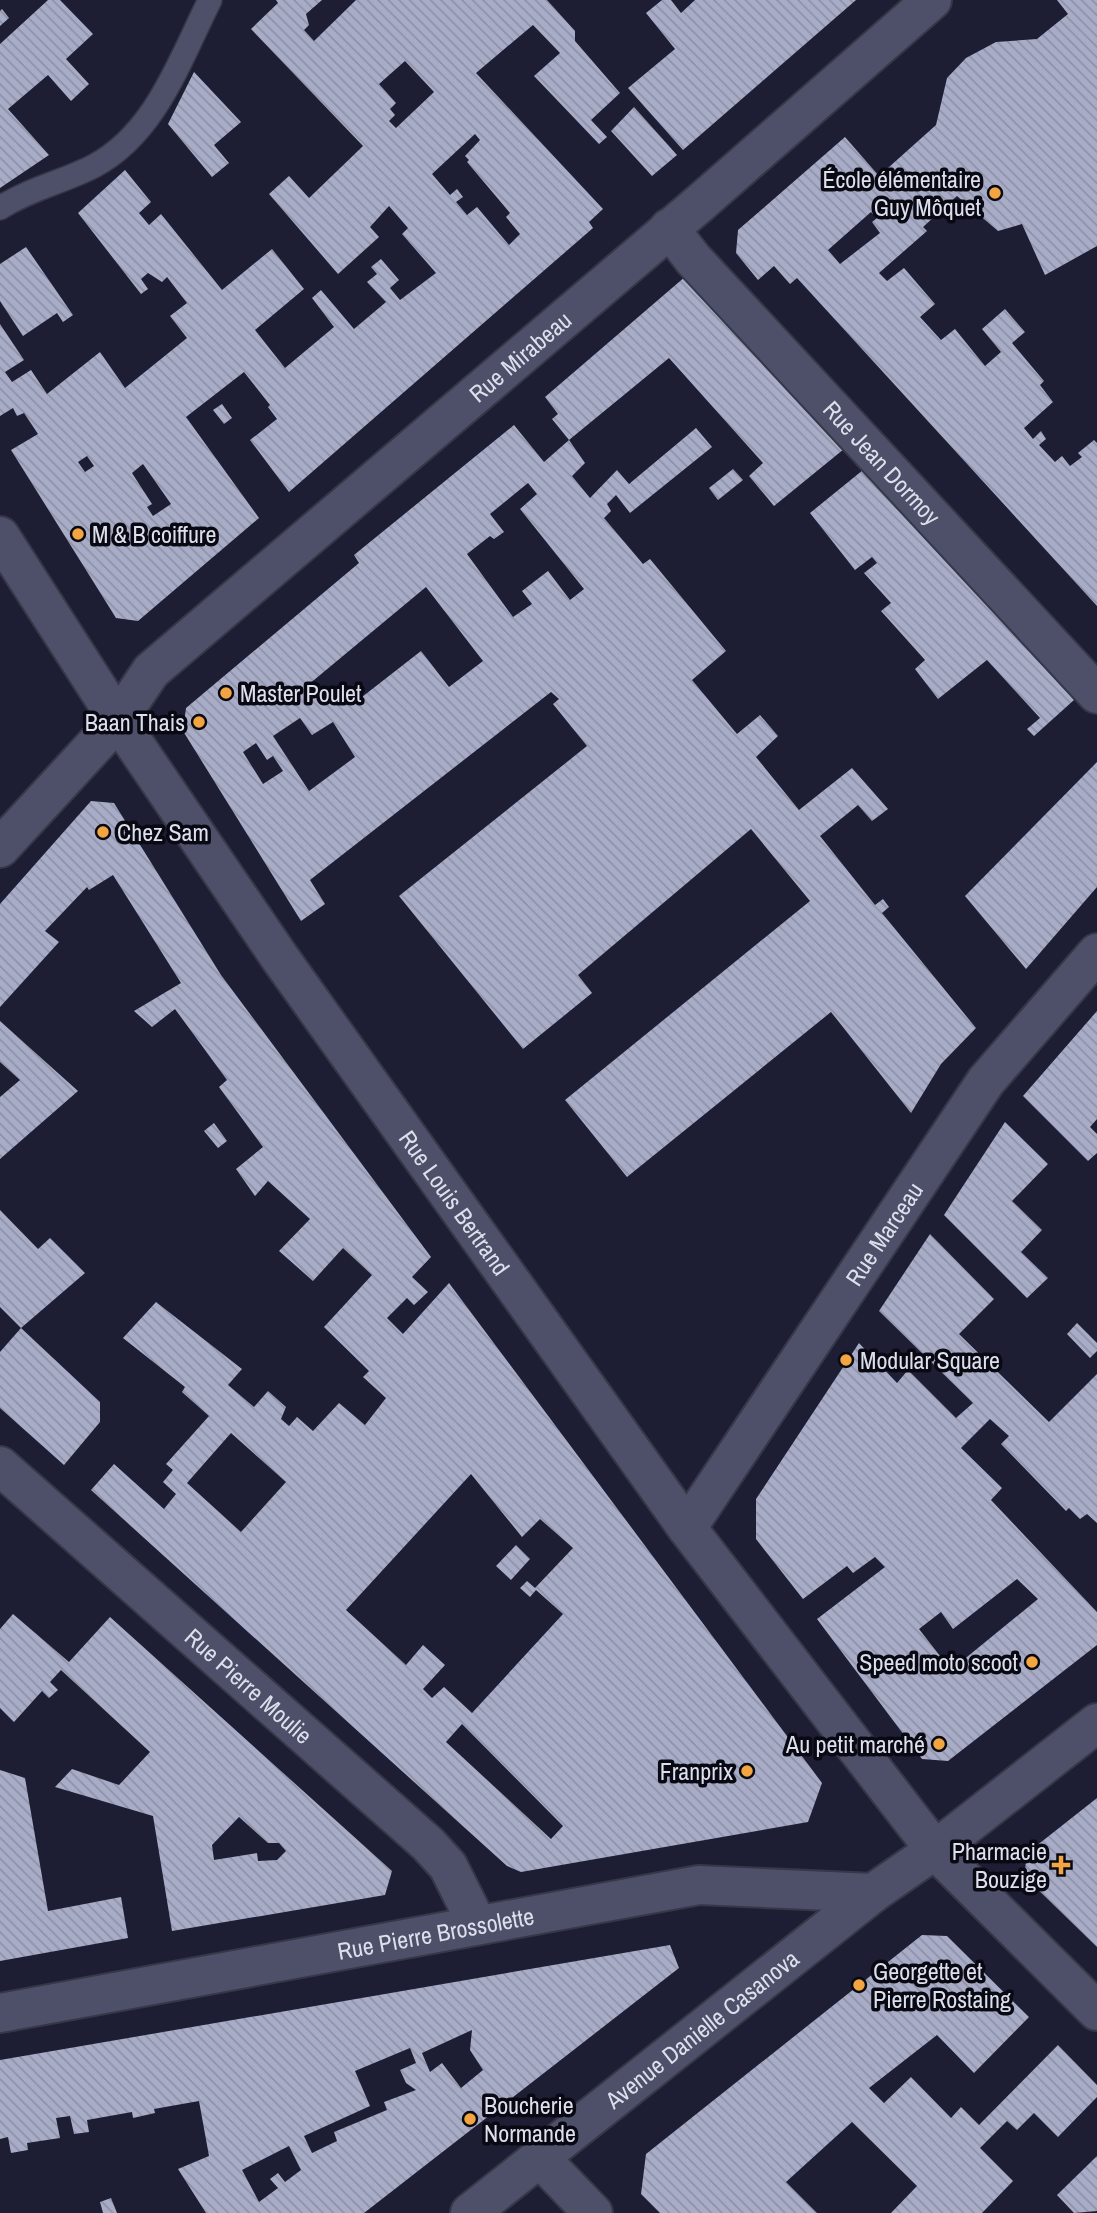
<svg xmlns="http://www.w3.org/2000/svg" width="1097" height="2213" viewBox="0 0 1097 2213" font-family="'Archivo Narrow',sans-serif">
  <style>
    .building { fill: url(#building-back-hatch); fill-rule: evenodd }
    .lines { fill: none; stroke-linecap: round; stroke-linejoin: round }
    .service-casing { stroke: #363748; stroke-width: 26 }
    .minor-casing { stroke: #363748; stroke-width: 42 }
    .tertiary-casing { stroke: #363748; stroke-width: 42 }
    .secondary-casing { stroke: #363748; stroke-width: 42 }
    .service { stroke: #4d5068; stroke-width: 23 }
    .minor { stroke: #4d5068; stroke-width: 38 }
    .tertiary { stroke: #4d5068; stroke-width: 38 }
    .secondary { stroke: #4d5068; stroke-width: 38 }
    .poi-dot { fill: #f2a541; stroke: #080912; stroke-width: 2.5 }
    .labels { text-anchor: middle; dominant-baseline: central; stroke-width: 7; stroke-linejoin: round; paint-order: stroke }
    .poi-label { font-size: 24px; fill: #dddfed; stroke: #080912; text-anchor: end }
    .street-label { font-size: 24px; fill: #dddfed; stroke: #080912 }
  </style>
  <defs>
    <pattern id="building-back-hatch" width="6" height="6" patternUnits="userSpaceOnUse" patternTransform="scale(1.75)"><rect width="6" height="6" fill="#a8acc7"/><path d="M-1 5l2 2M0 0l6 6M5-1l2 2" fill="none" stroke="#8e92a7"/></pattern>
  </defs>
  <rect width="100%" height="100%" fill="#1d1e33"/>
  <!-- building -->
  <g class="building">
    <path d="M48 0H60L93 34 66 59 89 84 71 101 48 75 8 109 49 155 0 188V44Z"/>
    <path d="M276 0H322L306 14 309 25 304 30 314 41 356 0H547L575 31V41L620 93 591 120 607 137 599 144 534 76 560 53 533 25 476 73 603 209 589 222 593 228 289 492 250 440 277 419 268 407 270 405 244 372 186 417 259 518 138 621 116 618 11 450 38 434 24 413 17 416 13 408 0 416V324L24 360 5 372 12 382 31 370 47 394 100 352 125 388 187 338 170 316 187 303 167 277 162 282 148 273 141 279 148 289 141 294 78 213 125 170 151 202 139 213 149 225 161 214 222 290 272 249 304 289 255 330 285 368 334 327 312 298 321 290 354 329 386 302 367 282 377 274 371 267 381 259 399 280 390 288 400 300 436 273 402 234 408 228 389 206 370 227 379 237 338 274 269 194 289 176 309 198 363 146 251 29 278 3ZM405 61 434 92 396 128 389 121 395 115 390 109 396 103 379 84ZM475 134 480 140 465 156 469 160 467 162 510 213 506 217 520 234 509 245 477 207 467 215 456 202 463 197 457 189 450 195 432 174ZM87 456 94 466 85 472 78 462ZM143 464 171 504 153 516 147 507 152 504 132 473Z"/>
    <path d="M662 0H671L681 13 695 0H856L683 150 628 88 675 49 646 13Z"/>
    <path d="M1057 0H1097V246L1045 275 1022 224 998 231 957 196 923 227 927 231 879 273 887 281 904 268 935 304 920 317 941 340 955 329 985 366 1001 352 982 329 1005 309 1025 332 1012 343 1044 381 1040 385 1053 402 1024 428 1033 439 1041 431 1046 439 1039 445 1055 462 1062 456 1070 466 1082 457 1078 453 1094 440 1097 443V606L797 278 790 284 774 266 758 280 736 253 738 230 845 137 879 176 936 125 947 78 966 58 996 42 1037 39 1068 14ZM871 212 877 218 872 222 880 233 840 264 828 250Z"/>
    <path d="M2 9 9 18 0 26V11Z"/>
    <path d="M194 72 241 122 214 145 229 163 212 177 168 124Z"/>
    <path d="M634 107 677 155 652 176 611 131Z"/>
    <path d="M26 247 73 315 63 322 57 313 23 336 0 301V264Z"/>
    <path d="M686 276 844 449 774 506 749 476 763 463 669 358 569 440 585 463 572 476 590 498 617 470 629 484 696 428 712 447 630 513 616 495 607 504 611 511 604 518 643 564 650 559 726 651 692 680 737 734 760 715 778 736 756 757 799 810 852 768 888 809 872 821 858 805 820 836 875 905 883 899 889 907 882 913 976 1028 941 1064 911 1113 831 1012 627 1177 565 1100 810 901 751 829 578 975 592 993 523 1049 399 896 587 746 553 704 559 699 551 692 310 880 325 904 301 921 183 731 186 708 359 563 354 555 514 425 544 462 569 440 552 419 558 414 545 397ZM528 483 537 494 520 509 584 589 570 600 548 571 522 591 532 604 513 617 467 554 490 536 494 539 504 532 490 514ZM426 587 483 661 449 687 421 651 353 704 340 687 320 703 308 685ZM300 718 312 735 333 722 355 757 309 791 273 736ZM256 743 267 760 273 756 283 771 263 784 243 752Z"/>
    <path d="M222 404 232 418 224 424 213 410Z"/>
    <path d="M733 469 743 480 718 500 709 488Z"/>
    <path d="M863 470 1074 700 1034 736 1027 729 1040 718 987 660 938 699 915 669 925 660 881 611 891 603 864 573 877 563 872 557 855 570 810 513Z"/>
    <path d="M1097 762V887L1026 969 965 896Z"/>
    <path d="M91 801 114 803 221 975 431 1257 412 1277 428 1292 414 1305 407 1298 387 1318 403 1334 449 1283 822 1783 808 1822 521 1872 507 1866 91 1490 114 1464 164 1509 176 1494 163 1482 173 1470 166 1464 209 1416 182 1392 185 1387 123 1338 156 1302 242 1369 228 1385 254 1407 268 1391 286 1407 281 1419 289 1426 297 1417 313 1431 339 1403 365 1425 386 1398 363 1377 369 1371 324 1327 372 1275 343 1248 313 1281 279 1251 310 1219 268 1181 255 1196 236 1169 263 1147 219 1087 227 1080 175 1009 152 1027 134 1011 181 983 113 875 89 890 87 887 45 931 59 942 0 1007V904ZM231 1433 286 1482 241 1532 187 1483ZM471 1474 522 1537 540 1519 573 1548 535 1588 527 1581 520 1588 530 1597 536 1590 563 1614 472 1713 444 1687 432 1698 423 1689 445 1665 423 1645 406 1665 346 1610ZM462 1724 563 1826 551 1839 446 1742Z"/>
    <path d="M1097 1011V1119L1090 1127 1097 1134V1153L1088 1161 1023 1096Z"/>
    <path d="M0 1021 78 1091 0 1159V1097L20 1080 0 1062Z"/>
    <path d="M1005 1122 1048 1164 1012 1201 1042 1230 1021 1252 1048 1278 1027 1298 944 1215Z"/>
    <path d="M214 1123 227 1141 218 1148 204 1131Z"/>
    <path d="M0 1210 38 1249 50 1238 85 1273 21 1328 0 1307Z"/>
    <path d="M930 1234 994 1299 959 1334 1049 1422 1097 1374V1523L1087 1514 1080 1519 1069 1508 1066 1511 1001 1444 1009 1436 990 1419 961 1448 1002 1488 991 1500 1097 1612V1645L948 1761 922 1759 817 1619 885 1567 875 1557 853 1573 847 1566 803 1599 756 1539V1499L859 1343 897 1383 908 1370 956 1418 973 1403 879 1311ZM1017 1579 1038 1599 951 1670 919 1629 941 1612 953 1629Z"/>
    <path d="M1077 1323 1097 1343V1351L1090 1358 1067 1334Z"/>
    <path d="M21 1328 100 1402V1422L64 1465 0 1408V1352Z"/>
    <path d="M516 1545 530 1559 511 1580 496 1566Z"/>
    <path d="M13 1614 69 1662 110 1617 392 1871 385 1895 172 1931 153 1816 55 1787 72 1769 119 1785 150 1752 61 1670 50 1682 58 1690 49 1698 42 1691 14 1722 0 1708V1629ZM239 1817 268 1843H279L286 1851 277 1860 258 1861 257 1853 214 1860 212 1845Z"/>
    <path d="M0 1770 25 1778 48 1911 121 1897 128 1938 0 1961Z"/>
    <path d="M1097 1798V1947L1025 1877 1026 1854Z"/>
    <path d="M922 1935 947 1936 1029 2017 974 2073 937 2035 869 2088 884 2103 911 2077 951 2118 961 2107 979 2125 1058 2045 1097 2085V2097L1058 2137 1034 2113 1017 2130 1007 2121 980 2148 1013 2181 982 2213H891L917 2186 852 2122 786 2182 817 2213H660L641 2194 646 2154Z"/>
    <path d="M670 1945 679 1968 364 2213H206L178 2169 209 2156 199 2101 154 2109 155 2113 133 2118 132 2112 87 2120 89 2132 74 2134 70 2116 56 2118 60 2138 27 2143 28 2150 11 2153 8 2137 0 2139V2060ZM472 2030 470 2050 483 2070 461 2088 442 2063 430 2072 422 2053ZM410 2048 416 2063 400 2070 406 2083 416 2090 384 2102 387 2110 334 2132 337 2141 312 2153 304 2136 370 2106 355 2071ZM289 2146 301 2170 285 2182 278 2173 270 2179 278 2188 259 2202 242 2170Z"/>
    <path d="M1097 2156V2211L1074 2213 1057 2195Z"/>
    <path d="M111 2198 117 2213H103L100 2202Z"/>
  </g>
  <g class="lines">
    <!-- service casing -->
    <g class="service-casing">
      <path id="service" d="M0 208C29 189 63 182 94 166 156 133 180 59 210 0"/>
    </g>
    <!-- minor casing -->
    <g class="minor-casing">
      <g id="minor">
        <path id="s1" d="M669 228 693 259 1097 694"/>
        <path id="s2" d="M0 848 118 720 151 671 699 204 932 0"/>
        <path id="s3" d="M0 1466 428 1844 448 1866 477 1924"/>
        <path id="s4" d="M687 1528 986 1081 1097 953"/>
        <path id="s5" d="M0 2013 699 1885 873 1893"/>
        <path d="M540 2158 593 2213"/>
      </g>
    </g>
    <!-- tertiary casing -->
    <g class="tertiary-casing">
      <g id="tertiary">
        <path id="s6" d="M470 2213 873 1893 935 1850 1097 1723"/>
      </g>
    </g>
    <!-- secondary casing -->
    <g class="secondary-casing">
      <g id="secondary">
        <path id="s7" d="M0 536 118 720 280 958 687 1528 935 1850 1097 2011"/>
      </g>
    </g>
    <!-- service -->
    <use href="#service" class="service"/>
    <!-- minor -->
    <use href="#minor" class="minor"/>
    <!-- tertiary -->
    <use href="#tertiary" class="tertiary"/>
    <!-- secondary -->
    <use href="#secondary" class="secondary"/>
  </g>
  <!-- markers -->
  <g class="poi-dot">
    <circle cx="995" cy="193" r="7"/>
    <circle cx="78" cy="534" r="7"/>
    <circle cx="226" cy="693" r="7"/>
    <circle cx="199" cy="722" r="7"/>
    <circle cx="103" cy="832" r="7"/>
    <circle cx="846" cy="1360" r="7"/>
    <circle cx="1032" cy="1662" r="7"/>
    <circle cx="939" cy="1744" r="7"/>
    <circle cx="747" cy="1771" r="7"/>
    <path d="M1057.5 1854.5h7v7h7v7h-7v7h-7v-7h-7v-7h7z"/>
    <circle cx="859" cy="1985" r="7"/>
    <circle cx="470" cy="2119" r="7"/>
  </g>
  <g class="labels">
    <!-- poi labels -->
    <g class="poi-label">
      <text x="981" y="179">École élémentaire<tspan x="981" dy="28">Guy Môquet</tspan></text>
      <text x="92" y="534" text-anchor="start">M &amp; B coiffure</text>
      <text x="240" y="693" text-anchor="start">Master Poulet</text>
      <text x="185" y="722">Baan Thais</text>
      <text x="117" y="832" text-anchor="start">Chez Sam</text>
      <text x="860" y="1360" text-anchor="start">Modular Square</text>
      <text x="1018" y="1662">Speed moto scoot</text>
      <text x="925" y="1744">Au petit marché</text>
      <text x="733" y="1771">Franprix</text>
      <text x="1047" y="1851">Pharmacie<tspan x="1047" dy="28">Bouzige</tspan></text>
      <text x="873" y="1971" text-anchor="start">Georgette et<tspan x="873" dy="28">Pierre Rostaing</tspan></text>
      <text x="484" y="2105" text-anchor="start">Boucherie<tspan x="484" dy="28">Normande</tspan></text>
    </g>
    <!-- street labels -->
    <g class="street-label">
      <text stroke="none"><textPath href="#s2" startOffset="718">Rue Mirabeau</textPath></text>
      <text stroke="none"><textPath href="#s1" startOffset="317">Rue Jean Dormoy</textPath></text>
      <text stroke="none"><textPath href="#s7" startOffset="807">Rue Louis Bertrand</textPath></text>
      <text stroke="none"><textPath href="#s4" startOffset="354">Rue Marceau</textPath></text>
      <text stroke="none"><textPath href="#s3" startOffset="332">Rue Pierre Moulie</textPath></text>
      <text stroke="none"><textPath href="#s5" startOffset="443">Rue Pierre Brossolette</textPath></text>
      <text stroke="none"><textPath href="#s6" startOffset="296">Avenue Danielle Casanova</textPath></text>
    </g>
  </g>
</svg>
